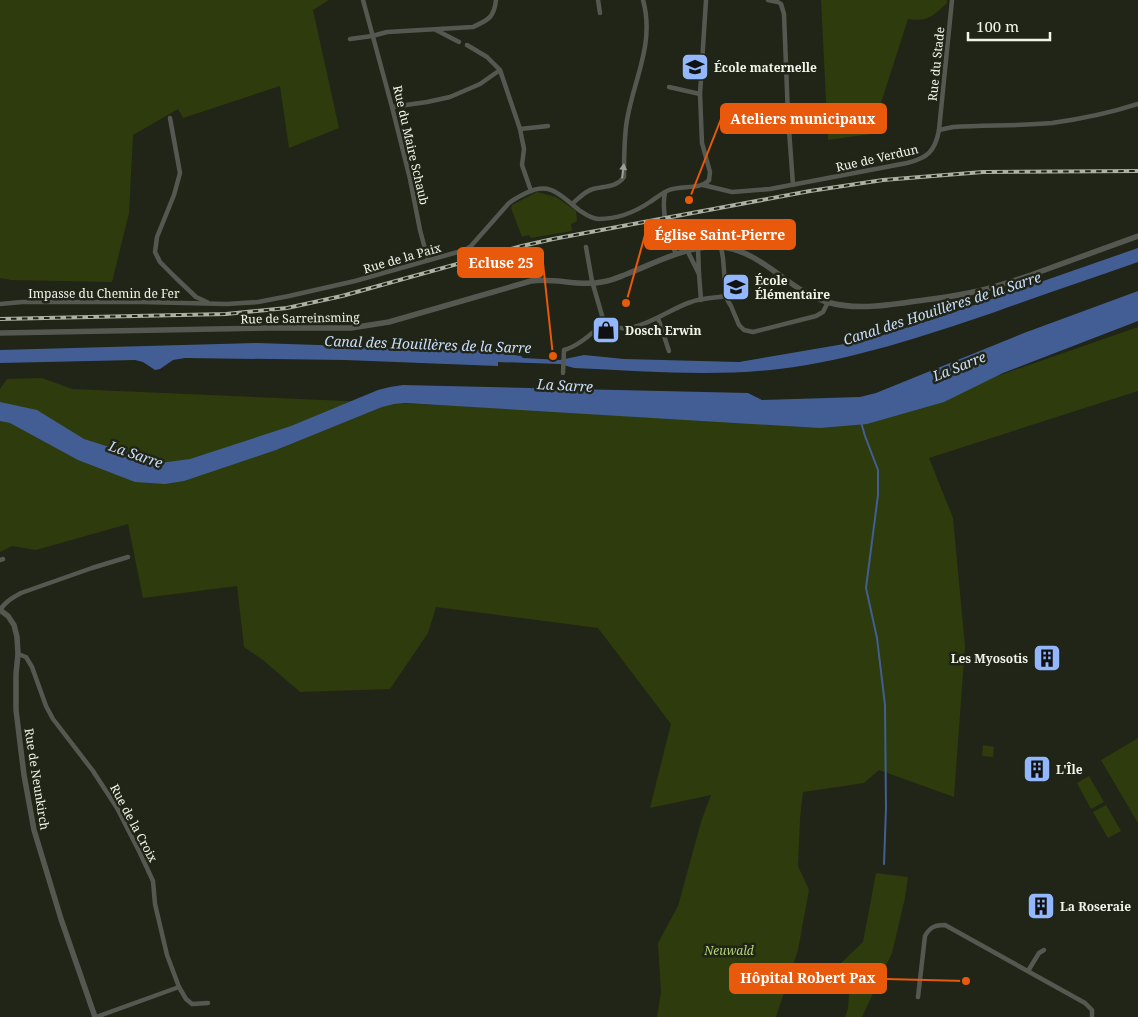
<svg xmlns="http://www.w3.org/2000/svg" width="1138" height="1017" viewBox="0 0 1138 1017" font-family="'Noto Serif',serif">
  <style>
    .green { fill: #2e3b0d }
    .water { fill: #435e94 }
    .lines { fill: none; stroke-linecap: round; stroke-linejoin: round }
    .stream { stroke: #435e94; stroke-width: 2 }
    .minor { stroke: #555850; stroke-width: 4.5 }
    .tertiary { stroke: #555850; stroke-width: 5.5 }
    .rail-casing { stroke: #acb0a5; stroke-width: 4 }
    .rail { stroke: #202517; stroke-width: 2; stroke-dasharray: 5.5; stroke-linecap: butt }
    .oneway { fill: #9b9f96 }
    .labels { text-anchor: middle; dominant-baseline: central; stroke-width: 5; stroke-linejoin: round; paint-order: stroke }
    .street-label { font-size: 12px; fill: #f1f5eb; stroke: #202517 }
    .poi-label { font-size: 12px; font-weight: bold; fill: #f1f5eb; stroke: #202517; text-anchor: start }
    .park-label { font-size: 12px; font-style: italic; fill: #b5d478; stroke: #202517 }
    .water-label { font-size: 14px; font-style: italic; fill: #ccdefe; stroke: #202517 }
    .leader { fill: none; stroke: #e8590c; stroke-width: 2 }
    .callout-dot { fill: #e8590c; stroke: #202517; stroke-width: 2 }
    .callout { fill: #e8590c; stroke: #e8590c; stroke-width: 2 }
    .callout-label { font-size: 14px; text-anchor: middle; font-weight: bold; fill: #fff }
  </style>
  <rect width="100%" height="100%" fill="#202517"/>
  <!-- green -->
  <g class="green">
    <path d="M0 0H329L313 10 339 128 289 148 280 86 183 118 178 109 133 135 129 213 112 282 11 280 0 278Z"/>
    <path d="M821 0H947V3C933 16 928 22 908 19L871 134 828 140Z"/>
    <path d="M537 192 556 197 576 211 577 221 571 224 572 231 531 238 529 235 522 237 511 208 512 205Z"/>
    <path d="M1138 327V391L929 458 953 518 965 646 954 797 879 770 864 783 803 792 800 819 798 866 809 890 798 950 776 1017H657L661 992 658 943 678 906 701 822 711 795 650 808 671 724 598 628 436 607 428 633 390 689 300 692 263 660 244 647 237 586 143 598 128 524 36 550 12 546 0 552V389L7 379 42 378 72 389 462 406 824 426 1003 374Z"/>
    <path d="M1138 738V823L1101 760Z"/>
    <path d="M983 745 994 747 993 757 982 756Z"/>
    <path d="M1089 776 1104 802 1091 809 1077 783Z"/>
    <path d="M1106 805 1121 831 1108 838 1093 812Z"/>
    <path d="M876 873 908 877 905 898 892 953 862 1017H845L848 1009 850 979 841 963 863 942Z"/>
  </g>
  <!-- water -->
  <g class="water">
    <path d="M1138 248V262C1090 279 1042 295 995 312 924 336 853 360 779 369 711 377 642 371 574 368L560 364 498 362V366L345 360 185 358 173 360 160 369 155 370 143 362 135 360 0 363V350L257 343 503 351 508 354 521 356 523 358 560 360 584 355 624 359 739 362 844 344 877 337 940 317Z"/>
    <path d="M1138 291V321L1003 373 944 402 867 424 820 428 405 403 394 404 382 407 276 450 184 481 165 484 135 482 78 460 10 423 0 421V402L37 410 84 439 160 463 190 459 291 426 378 390 390 387 403 385 748 393 762 400 860 397 876 393 1024 333Z"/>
  </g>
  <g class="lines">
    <!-- stream -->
    <path class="stream" d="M861 422 865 436 878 470V495L866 588 877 638 885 705 886 808 884 864"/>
    <!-- minor -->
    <g class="minor">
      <path d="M363 0 392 107 410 179 420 230 428 260"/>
      <path d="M598 0 600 13"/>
      <path d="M706 0 700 94 702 143 710 172 709 180"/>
      <path d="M768 0 778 2 781 4 784 14 788 116 793 185"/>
      <path d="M436 30 459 42"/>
      <path d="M350 39 372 36 387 32 473 27C488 20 494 18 496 0"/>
      <path d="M467 45 487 57 500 70 520 129 524 149 522 165 531 191"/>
      <path d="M669 87 700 94"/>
      <path d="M392 107 427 102 450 97 480 84 500 70"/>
      <path d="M170 118 180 173 174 195 157 237 155 252 160 262 176 278 196 297 207 302"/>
      <path d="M520 129 548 126"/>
      <path d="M939 130 953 127C986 125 1019 126 1052 123 1082 119 1110 113 1138 104"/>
      <path d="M703 185 732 192 770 189 907 163C927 158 935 152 939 130L952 0"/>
      <path d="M665 192C661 213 668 236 676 254"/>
      <path d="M572 204C578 199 585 191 593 189 604 186 616 188 624 177 624 159 624 137 627 120 634 79 655 43 643 0"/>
      <path d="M586 247 592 281 603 319C605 323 606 324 611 326 637 336 668 309 691 302 702 298 715 298 726 296"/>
      <path d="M721 247 723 258 726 296 728 301 731 306 739 325 744 330 753 332 816 316 823 312 828 302"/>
      <path d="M687 250 699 274 698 248"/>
      <path d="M699 274 701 300"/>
      <path d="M0 304 22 302H142L227 304 258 302 289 296 355 281 465 250 471 246 509 203C514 199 520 196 526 193 550 181 560 195 579 210 585 214 591 219 599 219 618 219 635 212 650 202 656 198 662 193 669 190 682 185 701 190 709 180"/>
      <path d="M658 318 669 351"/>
      <path d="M563 373 564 350C579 346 593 333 604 322"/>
      <path d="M0 560 3 559"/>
      <path d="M0 610C5 602 12 598 21 593L92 568 128 557"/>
      <path d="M18 654 26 657 32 667 46 706 53 719 93 771 117 808 140 853 153 881 155 904 167 955 179 987 186 999 192 1004 208 1003"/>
      <path d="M1028 971 1039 953 1044 950"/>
      <path d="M918 997 925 936C930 927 935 925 945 925L1085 1003 1092 1010V1017"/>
      <path d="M96 1017 179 987"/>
    </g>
    <!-- tertiary -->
    <g class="tertiary">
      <path d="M0 333 271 328H351L389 322 531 281C554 277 578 287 602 282 611 281 619 277 627 274 657 262 688 245 721 247 763 251 787 290 827 302 854 310 882 306 910 302 931 299 953 297 973 292 993 288 1012 281 1031 275 1067 262 1103 249 1138 236"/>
      <path d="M0 610 8 616 14 625 17 637 18 654 16 674V710L24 775 34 830 61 919 95 1017"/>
    </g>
    <!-- rail casing -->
    <g class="rail-casing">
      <path id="rail" d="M0 319 226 314 287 308 342 296 522 246 553 239 810 191 883 180 983 172 1138 171"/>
    </g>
    <!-- rail -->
    <use href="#rail" class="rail"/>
  </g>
  <!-- one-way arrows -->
  <defs><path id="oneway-solid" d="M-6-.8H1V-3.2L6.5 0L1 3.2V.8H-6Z" transform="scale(1.25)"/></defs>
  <use class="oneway" href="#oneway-solid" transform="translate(623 171) rotate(-83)"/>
  <!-- icons -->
  <defs>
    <g id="school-square" transform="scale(1.4375)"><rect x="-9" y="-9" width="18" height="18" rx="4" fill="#93b7fd" stroke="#202517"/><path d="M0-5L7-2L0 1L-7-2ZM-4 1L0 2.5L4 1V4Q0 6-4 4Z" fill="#111"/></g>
    <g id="shop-square" transform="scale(1.4375)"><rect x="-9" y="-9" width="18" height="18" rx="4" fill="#93b7fd" stroke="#202517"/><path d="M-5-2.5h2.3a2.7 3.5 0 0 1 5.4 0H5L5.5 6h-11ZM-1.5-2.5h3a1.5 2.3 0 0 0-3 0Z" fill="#111"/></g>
    <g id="building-square" transform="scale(1.4375)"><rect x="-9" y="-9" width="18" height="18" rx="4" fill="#93b7fd" stroke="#202517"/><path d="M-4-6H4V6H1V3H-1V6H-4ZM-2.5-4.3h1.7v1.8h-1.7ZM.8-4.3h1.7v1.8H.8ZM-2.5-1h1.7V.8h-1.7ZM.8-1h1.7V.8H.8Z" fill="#111"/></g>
  </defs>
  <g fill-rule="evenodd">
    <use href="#school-square" x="695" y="67"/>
    <use href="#school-square" x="736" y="287"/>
    <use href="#shop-square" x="606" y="330"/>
    <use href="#building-square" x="1047" y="658"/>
    <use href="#building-square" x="1037" y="769"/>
    <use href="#building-square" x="1041" y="906"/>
  </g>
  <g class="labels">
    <!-- street labels -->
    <g class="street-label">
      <text transform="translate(936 64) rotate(-84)">Rue du Stade</text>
      <text transform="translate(411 145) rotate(77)">Rue du Maire Schaub</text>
      <text transform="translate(877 158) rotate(-13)">Rue de Verdun</text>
      <text transform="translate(402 258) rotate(-16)">Rue de la Paix</text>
      <text x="104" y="293">Impasse du Chemin de Fer</text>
      <text transform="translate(300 318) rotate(-1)">Rue de Sarreinsming</text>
      <text transform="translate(37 779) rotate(81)">Rue de Neunkirch</text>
      <text transform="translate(134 823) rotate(62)">Rue de la Croix</text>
    </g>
    <!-- poi labels -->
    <g class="poi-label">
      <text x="714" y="67">École maternelle</text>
      <text x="755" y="280">École<tspan x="755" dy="14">Élémentaire</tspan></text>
      <text x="625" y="330">Dosch Erwin</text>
      <text x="1028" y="658" text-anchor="end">Les Myosotis</text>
      <text x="1056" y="769">L'Île</text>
      <text x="1060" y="906">La Roseraie</text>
    </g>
    <!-- park labels -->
    <g class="park-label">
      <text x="729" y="950">Neuwald</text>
    </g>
    <!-- water labels -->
    <g class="water-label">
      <text transform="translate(942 308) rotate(-18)">Canal des Houillères de la Sarre</text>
      <text transform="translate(428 344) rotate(2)">Canal des Houillères de la Sarre</text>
      <text transform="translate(959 366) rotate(-22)">La Sarre</text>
      <text transform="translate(565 385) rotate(3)">La Sarre</text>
      <text transform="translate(136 454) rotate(19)">La Sarre</text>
    </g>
  </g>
  <!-- callouts -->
  <path class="leader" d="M689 200L721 119M626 303L645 235M553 356L543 263M966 981L886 979"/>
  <g class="callout-dot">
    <circle cx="689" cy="200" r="5"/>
    <circle cx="626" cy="303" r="5"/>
    <circle cx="553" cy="356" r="5"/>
    <circle cx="966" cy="981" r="5"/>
  </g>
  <g class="callout">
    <rect x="721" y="104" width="165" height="29" rx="5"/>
    <rect x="645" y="220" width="150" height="29" rx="5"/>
    <rect x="458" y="248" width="85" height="29" rx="5"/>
    <rect x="730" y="964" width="156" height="29" rx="5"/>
  </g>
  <g class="callout-label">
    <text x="803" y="124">Ateliers municipaux</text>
    <text x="720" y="240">Église Saint-Pierre</text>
    <text x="501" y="268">Ecluse 25</text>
    <text x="808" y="983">Hôpital Robert Pax</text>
  </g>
  <!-- scale -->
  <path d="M968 32v8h82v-8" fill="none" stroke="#f1f5eb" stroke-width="2.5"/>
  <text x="976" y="32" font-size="15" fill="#f1f5eb" stroke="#202517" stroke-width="4" paint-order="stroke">100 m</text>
</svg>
